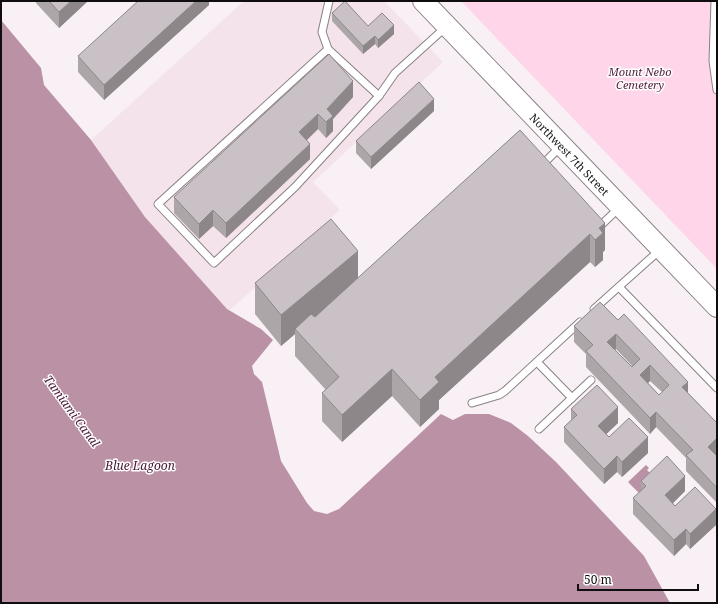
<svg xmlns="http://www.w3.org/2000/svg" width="718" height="604" viewBox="0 0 718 604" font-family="'Noto Serif',serif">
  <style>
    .built { fill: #f4e3eb }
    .green { fill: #ffd5e9 }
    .water { fill: #bb91a5 }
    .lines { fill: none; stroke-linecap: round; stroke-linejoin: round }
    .service-casing { stroke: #898185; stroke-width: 9 }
    .secondary-casing { stroke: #898185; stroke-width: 22 }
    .service { stroke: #fff; stroke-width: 7 }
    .secondary { stroke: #fff; stroke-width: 20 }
    .wall { fill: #ada6a9; fill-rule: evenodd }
    .shaded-wall { fill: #8d878a }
    .building { fill: #c9c1c5; stroke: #8d878a; fill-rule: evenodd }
    .labels { text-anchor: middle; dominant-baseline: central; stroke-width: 3; stroke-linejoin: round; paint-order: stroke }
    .park-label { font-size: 11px; font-style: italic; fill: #541f3d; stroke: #fff }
    .street-label { font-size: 11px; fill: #100d0f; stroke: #fff }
    .water-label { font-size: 12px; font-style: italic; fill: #481433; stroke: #fff }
  </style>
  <rect width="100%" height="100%" fill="#f8f0f4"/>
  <!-- built -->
  <path class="built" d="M244 1H384L443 62 313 182 340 210 229 311 145 217 91 140Z"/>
  <!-- green -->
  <path class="green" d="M461 1H717V269Z"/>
  <!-- water -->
  <g class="water">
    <path d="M1 20 41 68 44 85 91 140 145 217 227 309 261 329 273 340 252 366 254 374 262 382 281 461 307 503 314 511 327 514 339 509 441 414 453 420 465 414H489L511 423 528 436 556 462 644 556 670 603H1Z"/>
    <path d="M646 465 649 468 647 470 652 475 645 487 639 493 628 482Z"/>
  </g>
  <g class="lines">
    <!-- service casing -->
    <g class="service-casing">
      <g id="service">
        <path d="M329 1 322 32 328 49 158 204 214 263 295 187 379 96 395 73 447 26"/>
        <path d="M715 1 713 61 717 90"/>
        <path d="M328 49 379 96"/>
        <path d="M541 166 560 147"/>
        <path d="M598 228 620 207"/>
        <path d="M619 287 717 388"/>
        <path d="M594 309 661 249"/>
        <path d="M537 362 572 398"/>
        <path d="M472 403 499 395 505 391 580 322"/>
        <path d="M539 429 591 380"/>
      </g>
    </g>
    <!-- secondary casing -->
    <g class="secondary-casing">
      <g id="secondary">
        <path id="s1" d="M423 1 717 307"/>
      </g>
    </g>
    <!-- service -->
    <use href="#service" class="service"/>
    <!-- secondary -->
    <use href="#secondary" class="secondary"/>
  </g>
  <!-- wall -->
  <g class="wall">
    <path d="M36 1H88L59 28 36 3Z"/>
    <path d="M209 1V5L104 100 78 72V56Z"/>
    <path d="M332 13 368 26 394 34 378 48 375 44 363 54 332 21Z"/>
    <path d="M329 54 353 97 333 119V131L326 138 318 129 306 140 310 159 226 238 213 226 199 239 174 213V197Z"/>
    <path d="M434 111 371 169 356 153V141Z"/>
    <path d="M520 130 605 250 603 252V260L595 267 590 262 439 400V409L420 427 392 396 342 442 322 421V393L326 390 295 356V334L281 346 255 314V283L358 278Z"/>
    <path d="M600 302 717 423V454L716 455 717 456V503L686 471V458L656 427 650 434 586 367V354L574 342V326ZM616 349 633 367H632L615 350ZM650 381 662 392 659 395 648 383Z"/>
    <path d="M571 409 618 423 606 434 609 437 648 453 622 477 617 472 604 484 564 442V427L571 420Z"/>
    <path d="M641 481 685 491 673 503 675 506 716 525 690 549 686 544 674 556 633 514V498L641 491Z"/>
  </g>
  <!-- shaded-wall -->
  <g class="shaded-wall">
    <path d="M71 1H88L59 28V12Z"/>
    <path d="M196 1H209V5L104 100V85Z"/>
    <path d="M394 25V34L378 48V40Z"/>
    <path d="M375 36V44L363 54V46Z"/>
    <path d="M353 81V97L333 119V131L326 138 327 109Z"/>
    <path d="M434 99V111L371 169V157Z"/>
    <path d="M318 114V129L299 148V132Z"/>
    <path d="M310 144V159L226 238V223Z"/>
    <path d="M213 210V226L199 239V224Z"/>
    <path d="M605 223V250L603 252V260L595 267V240L599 228Z"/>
    <path d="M590 234V262L439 400V409L420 427V400L435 377Z"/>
    <path d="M358 251V282L298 332 295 329V334L281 346V315Z"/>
    <path d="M616 334V349L607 357V342Z"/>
    <path d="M650 365V381L640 391V375Z"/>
    <path d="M392 369V396L342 442V415Z"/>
    <path d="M688 382V397L682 387Z"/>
    <path d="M618 407V423L598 442V426Z"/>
    <path d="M656 412V427L650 434V418Z"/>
    <path d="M648 437V453L622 477V462Z"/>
    <path d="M717 438V454L708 462V447Z"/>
    <path d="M617 456V472L604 484V469Z"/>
    <path d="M685 476V491L665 511V495Z"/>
    <path d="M716 509V525L690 549V534Z"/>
    <path d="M686 529V544L674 556V540Z"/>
  </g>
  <!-- building -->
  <g class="building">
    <path d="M49 1H71L59 12Z"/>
    <path d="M138 1H196L104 85 78 56Z"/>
    <path d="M345 1 368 26 382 13 394 25 378 40 375 36 363 46 332 13Z"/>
    <path d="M329 54 353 81 327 109 333 116 326 122 318 114 299 132 310 144 226 223 213 210 199 224 174 197Z"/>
    <path d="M419 82 434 99 371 157 356 141Z"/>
    <path d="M520 130 605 223 599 228 603 233 595 240 590 234 435 377 439 382 420 400 392 369 342 415 322 393 339 377 295 329 311 314 315 317Z"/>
    <path d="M331 219 358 251 281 315 255 283Z"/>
    <path d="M600 302 618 320 624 314 688 382 682 387 717 423V438L708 447 717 456V488L686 455 693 450 656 412 650 418 586 351 593 345 574 326ZM616 334 640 359 632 367 607 342ZM650 365 669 385 659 395 640 375Z"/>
    <path d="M597 385 618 407 598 426 609 437 629 418 648 437 622 462 617 456 604 469 564 427 577 415 571 409Z"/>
    <path d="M667 456 685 476 665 495 675 506 695 487 716 509 690 534 686 529 674 540 633 498 646 486 641 481Z"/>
  </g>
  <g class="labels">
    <!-- park labels -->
    <g class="park-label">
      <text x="640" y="71">Mount Nebo<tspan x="640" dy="13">Cemetery</tspan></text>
    </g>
    <!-- street labels -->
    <g class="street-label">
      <text stroke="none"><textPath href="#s1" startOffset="212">Northwest 7th Street</textPath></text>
    </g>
    <!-- water labels -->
    <g class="water-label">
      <text transform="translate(72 411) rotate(54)">Tamiami Canal</text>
      <text x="140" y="465">Blue Lagoon</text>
    </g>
  </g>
  <!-- border -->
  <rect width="718" height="604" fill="none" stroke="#100d0f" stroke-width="4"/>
  <!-- scale -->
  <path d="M578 584v6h120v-6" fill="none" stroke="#100d0f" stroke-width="2"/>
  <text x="584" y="584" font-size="12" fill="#100d0f" stroke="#ffffff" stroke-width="3" paint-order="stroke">50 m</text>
</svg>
